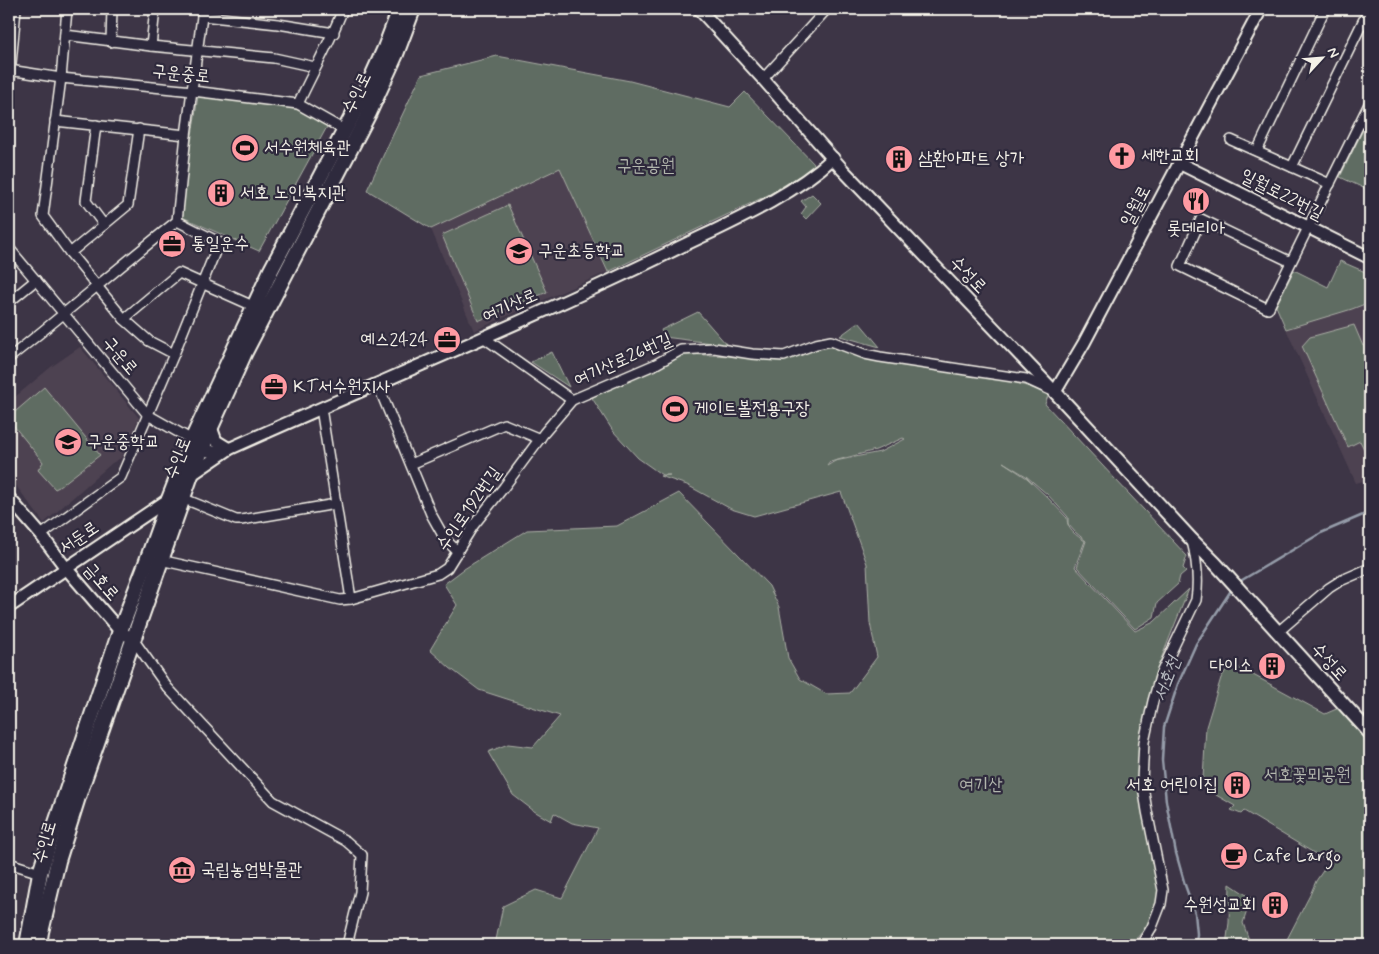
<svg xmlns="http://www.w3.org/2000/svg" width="1379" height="954" viewBox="0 0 1379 954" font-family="Mynerve,'Poor Story',sans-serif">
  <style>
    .built { fill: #4e4251 }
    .green { fill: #5f6c62; stroke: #aaaea5; fill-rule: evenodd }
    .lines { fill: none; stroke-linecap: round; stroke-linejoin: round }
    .stream { stroke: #959ca9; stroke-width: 2.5 }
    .minor-casing { stroke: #f4f1e8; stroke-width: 12 }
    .tertiary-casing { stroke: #f4f1e8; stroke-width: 15 }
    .secondary-casing { stroke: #f4f1e8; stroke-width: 16 }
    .primary-casing { stroke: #f4f1e8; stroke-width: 18 }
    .minor { stroke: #2f2a3d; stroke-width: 9 }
    .tertiary { stroke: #2f2a3d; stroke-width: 11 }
    .secondary { stroke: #2f2a3d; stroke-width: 12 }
    .primary { stroke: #2f2a3d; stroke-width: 14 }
    .labels { text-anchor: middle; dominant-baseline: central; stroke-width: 4.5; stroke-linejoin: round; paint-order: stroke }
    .street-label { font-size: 18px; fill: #f4f1e8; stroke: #2f2a3d }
    .poi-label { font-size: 18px; fill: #f4f1e8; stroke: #2f2a3d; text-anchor: start }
    .park-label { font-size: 18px; fill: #b1b5ac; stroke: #2f2a3d }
    .water-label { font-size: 19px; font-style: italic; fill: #b5b8be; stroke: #2f2a3d }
  </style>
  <rect width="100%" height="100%" fill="#3d3546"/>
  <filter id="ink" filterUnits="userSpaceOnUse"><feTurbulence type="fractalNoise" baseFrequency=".02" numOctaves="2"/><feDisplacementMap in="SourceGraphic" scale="10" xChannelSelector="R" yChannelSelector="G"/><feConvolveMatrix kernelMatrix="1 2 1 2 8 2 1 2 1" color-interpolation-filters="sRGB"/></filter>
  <g filter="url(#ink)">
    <!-- built -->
    <g class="built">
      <path d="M560 167 607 272 474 331 431 229Z"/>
      <path d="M1370 302V479L1356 483 1286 329 1352 309Z"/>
      <path d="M80 347 139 418 121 458 112 463 44 523 9 476V402L51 367Z"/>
    </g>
    <!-- green -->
    <g class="green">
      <path d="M497 56 630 81 730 107 745 92 816 166 768 195 608 272 560 168 431 229 367 190 421 75Z"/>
      <path d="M198 96 296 108 328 125 259 251 180 216Z"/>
      <path d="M1364 128 1370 131V191L1340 177Z"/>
      <path d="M812 194 821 203 806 219 801 214 806 207 801 201Z"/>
      <path d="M508 205 547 292 478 321 442 235Z"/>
      <path d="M1340 261 1370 274V302L1352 309 1286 329 1276 306 1294 270 1328 287Z"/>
      <path d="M698 312 727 345 664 337 661 330Z"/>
      <path d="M859 322 880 347 840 336Z"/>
      <path d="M1354 325 1363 346 1370 344V446L1364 449 1360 441 1348 447 1302 346 1310 337Z"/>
      <path d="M830 343 996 377 1033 388 1036 387 1049 393 1045 404 1187 556 1183 568 1186 571 1180 576 1178 584 1157 603 1154 617 1135 629 1077 567 1086 541 1075 532 1068 524V517L1048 495 1026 476 1003 462 1027 478 1048 498 1067 518C1067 530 1076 535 1085 541L1075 567 1135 631 1154 622 1189 589 1159 664 1139 755 1159 897 1149 925 1130 945H495L503 906 536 890 562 898 598 828 572 823 554 813 551 821 534 811 513 795 488 752 508 744 533 747 560 716 479 690 450 668 430 650 457 605 444 584 464 569 527 530 617 526 679 493 769 586 779 607 788 658 800 679 826 694 850 693 877 657 870 623 867 564 841 492 754 516 731 509 687 485 660 476 670 475H662L638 458 613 431 592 398 603 390 665 364 683 354 785 358ZM903 438 905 439 880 452 835 461 827 466 830 462 876 450Z"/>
      <path d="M552 352 569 387 531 362Z"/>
      <path d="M44 387 100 455 59 487 55 489 38 470 43 462 9 420V417Z"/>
      <path d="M1231 663 1325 714 1341 707 1370 742V945H1284L1310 895 1316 881 1329 862 1244 811 1241 814 1231 810 1235 806 1216 795 1203 779 1206 727 1221 678Z"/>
      <path d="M1230 884 1251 898 1243 923 1249 940 1247 945H1226L1229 923Z"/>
    </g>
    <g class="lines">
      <!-- stream -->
      <g class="stream">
        <path d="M1237 583 1321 533 1370 512"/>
        <path d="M1196 945 1197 934 1195 913 1185 885 1176 853 1166 801 1162 760 1164 727 1178 684 1196 644 1232 589"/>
      </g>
      <!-- minor casing -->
      <g class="minor-casing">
        <g id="minor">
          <path d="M67 9 61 78 43 216 70 253 124 319 149 341 174 354"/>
          <path d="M202 16 278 24 334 33"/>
          <path d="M65 35 151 46 274 58 315 67"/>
          <path d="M111 42 112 9"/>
          <path d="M151 46 155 9"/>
          <path d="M9 70 61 78 193 91 298 104 344 130"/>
          <path d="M763 79 827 9"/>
          <path d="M9 85 16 9"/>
          <path d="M298 104C313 72 330 42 343 9"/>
          <path d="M55 121 186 135"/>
          <path d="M96 125 86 201 104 225"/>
          <path d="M1231 140 1330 184"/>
          <path d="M1257 151 1325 9"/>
          <path d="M1292 167 1369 9"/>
          <path d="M9 248 148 415 192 440"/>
          <path d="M70 253 128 205 139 129"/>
          <path d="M1291 262 1201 219 1180 266 1268 309 1370 102"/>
          <path d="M9 302 36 280"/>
          <path d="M124 319 179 273 253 306"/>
          <path d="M483 337 572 400 656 364 681 350 714 348 752 354 784 356 816 344 831 341 865 354 880 357 1026 379 1050 390"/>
          <path d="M9 358C66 313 120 266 177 221L186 135 203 9"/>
          <path d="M377 383 431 514 445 539 458 552"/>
          <path d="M321 408 351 599"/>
          <path d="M411 464 504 424 540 439"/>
          <path d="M182 498 236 520H241L336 504"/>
          <path d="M41 535 121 477 174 354 219 242 177 221"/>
          <path d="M160 560 340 600 351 599 438 574 447 568 473 526 504 487 544 433 572 400"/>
          <path d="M1278 632 1329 588 1340 581 1370 568"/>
          <path d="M133 639 167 687 273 801 346 841 362 855 360 892 348 941 349 945"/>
          <path d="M9 863 40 873"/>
          <path d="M1141 945 1152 927 1161 904 1163 890 1147 811 1142 780 1144 742 1153 701 1161 673 1196 600C1199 580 1197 561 1192 541"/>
        </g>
      </g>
      <!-- tertiary casing -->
      <g class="tertiary-casing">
        <g id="tertiary">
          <path d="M699 9 763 79 843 170 1055 392 1084 343 1261 9"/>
          <path d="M1179 163 1370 258"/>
          <path d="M196 443C203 450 210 452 220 453 368 386 520 325 666 254 720 227 788 200 833 158"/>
          <path d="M191 475 229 449 216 441 211 427"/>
          <path d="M9 498 41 535 66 568 120 631 126 635"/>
          <path d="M9 607 169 499"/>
        </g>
      </g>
      <!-- secondary casing -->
      <g class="secondary-casing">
        <path id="secondary" d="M1055 392 1192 540 1215 563 1370 733"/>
      </g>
      <!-- primary casing -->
      <g class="primary-casing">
        <g id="primary">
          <path d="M27 945 40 873 48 847 120 631 145 566 169 499 192 440 271 270 367 88 385 48 400 9"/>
          <path d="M39 945 41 932 58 861 79 794 191 475 211 427 245 352 369 113 396 54 413 9"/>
        </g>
      </g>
      <!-- minor -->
      <use href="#minor" class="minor"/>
      <!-- tertiary -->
      <use href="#tertiary" class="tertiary"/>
      <!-- secondary -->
      <use href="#secondary" class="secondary"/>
      <!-- primary -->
      <use href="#primary" class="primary"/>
    </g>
  </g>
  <!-- icons -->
  <defs>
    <g id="stadium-disc" transform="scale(1.4375)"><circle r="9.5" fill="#ff9aa2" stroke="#2f2a3d"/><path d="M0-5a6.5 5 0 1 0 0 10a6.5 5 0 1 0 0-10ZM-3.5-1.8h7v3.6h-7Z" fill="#111"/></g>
    <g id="church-disc" transform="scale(1.4375)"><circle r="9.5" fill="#ff9aa2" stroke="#2f2a3d"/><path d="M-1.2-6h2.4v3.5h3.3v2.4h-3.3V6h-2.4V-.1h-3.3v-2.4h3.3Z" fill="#111"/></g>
    <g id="building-disc" transform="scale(1.4375)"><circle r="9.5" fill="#ff9aa2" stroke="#2f2a3d"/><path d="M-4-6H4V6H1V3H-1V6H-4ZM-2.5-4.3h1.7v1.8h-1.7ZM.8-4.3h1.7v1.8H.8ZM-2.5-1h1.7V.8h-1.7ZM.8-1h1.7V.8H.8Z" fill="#111"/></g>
    <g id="restaurant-disc" transform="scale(1.4375)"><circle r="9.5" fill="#ff9aa2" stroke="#2f2a3d"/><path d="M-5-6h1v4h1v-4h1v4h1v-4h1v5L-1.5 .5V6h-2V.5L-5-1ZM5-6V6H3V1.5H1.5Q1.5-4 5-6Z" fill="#111"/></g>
    <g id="office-disc" transform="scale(1.4375)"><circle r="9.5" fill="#ff9aa2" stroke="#2f2a3d"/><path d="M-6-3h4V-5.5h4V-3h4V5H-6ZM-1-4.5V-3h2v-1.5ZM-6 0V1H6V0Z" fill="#111"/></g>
    <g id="school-disc" transform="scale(1.4375)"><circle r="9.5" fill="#ff9aa2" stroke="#2f2a3d"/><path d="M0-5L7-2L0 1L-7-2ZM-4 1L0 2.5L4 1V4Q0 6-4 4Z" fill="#111"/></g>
    <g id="cafe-disc" transform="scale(1.4375)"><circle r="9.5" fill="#ff9aa2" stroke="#2f2a3d"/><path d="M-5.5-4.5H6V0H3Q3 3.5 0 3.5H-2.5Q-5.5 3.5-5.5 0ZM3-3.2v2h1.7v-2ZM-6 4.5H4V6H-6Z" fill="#111"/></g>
    <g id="museum-disc" transform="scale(1.4375)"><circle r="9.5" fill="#ff9aa2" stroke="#2f2a3d"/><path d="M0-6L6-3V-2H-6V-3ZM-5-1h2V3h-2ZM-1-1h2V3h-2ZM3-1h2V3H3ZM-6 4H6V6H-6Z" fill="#111"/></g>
  </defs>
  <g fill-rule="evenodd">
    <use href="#stadium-disc" x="245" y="148"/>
    <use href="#church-disc" x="1122" y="156"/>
    <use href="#building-disc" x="899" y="159"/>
    <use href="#building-disc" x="221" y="193"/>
    <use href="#restaurant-disc" x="1196" y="201"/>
    <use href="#office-disc" x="172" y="244"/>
    <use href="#school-disc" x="519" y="251"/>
    <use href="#office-disc" x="447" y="340"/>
    <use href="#office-disc" x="274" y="387"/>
    <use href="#stadium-disc" x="675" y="409"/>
    <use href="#school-disc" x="68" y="442"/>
    <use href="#building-disc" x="1272" y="666"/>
    <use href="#building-disc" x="1237" y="785"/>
    <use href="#cafe-disc" x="1234" y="856"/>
    <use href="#museum-disc" x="182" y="870"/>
    <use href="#building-disc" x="1275" y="905"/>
  </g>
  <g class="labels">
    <!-- street labels -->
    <g class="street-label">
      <text transform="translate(181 74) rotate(6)">구운중로</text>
      <text transform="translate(357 93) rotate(-64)">수인로</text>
      <text transform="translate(1282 195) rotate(27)">일월로22번길</text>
      <text transform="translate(1136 206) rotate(-62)">일월로</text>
      <text transform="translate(968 275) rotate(46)">수성로</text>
      <text transform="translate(510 306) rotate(-24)">여기산로</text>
      <text transform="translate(120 356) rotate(50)">구운로</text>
      <text transform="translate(623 360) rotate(-24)">여기산로26번길</text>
      <text transform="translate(178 458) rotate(-68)">수인로</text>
      <text transform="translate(469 509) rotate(-55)">수인로192번길</text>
      <text transform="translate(79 538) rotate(-34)">서둔로</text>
      <text transform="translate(101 582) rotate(49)">금호로</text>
      <text transform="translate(1329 662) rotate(48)">수성로</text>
      <text transform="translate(45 842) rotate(-74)">수인로</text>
    </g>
    <!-- poi labels -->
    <g class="poi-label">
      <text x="264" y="148">서수원체육관</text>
      <text x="1141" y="156">세한교회</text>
      <text x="918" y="159">삼환아파트 상가</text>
      <text x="240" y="193">서호 노인복지관</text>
      <text x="1196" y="229" text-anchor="middle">롯데리아</text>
      <text x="191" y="244">통일운수</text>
      <text x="538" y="251">구운초등학교</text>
      <text x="428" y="340" text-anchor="end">예스2424</text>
      <text x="293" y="387">KT서수원지사</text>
      <text x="694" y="409">게이트볼전용구장</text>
      <text x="87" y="442">구운중학교</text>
      <text x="1253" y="666" text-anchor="end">다이소</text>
      <text x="1218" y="785" text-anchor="end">서호 어린이집</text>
      <text x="1253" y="856">Cafe Largo</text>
      <text x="201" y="870">국립농업박물관</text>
      <text x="1256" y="905" text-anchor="end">수원성교회</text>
    </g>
    <!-- park labels -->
    <g class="park-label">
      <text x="646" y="166">구운공원</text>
      <text x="1307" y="775">서호꽃뫼공원</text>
      <text x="981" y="785">여기산</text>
    </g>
    <!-- water labels -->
    <g class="water-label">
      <text transform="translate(1167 679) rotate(-69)">서호천</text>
    </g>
  </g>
  <!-- margin -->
  <rect width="1379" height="954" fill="none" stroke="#2f2a3d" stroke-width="30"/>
  <rect x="15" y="15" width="1349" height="924" fill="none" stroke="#f4f1e8" stroke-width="2" filter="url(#ink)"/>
  <!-- north arrow -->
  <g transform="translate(1322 58) rotate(64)" stroke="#2f2a3d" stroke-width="4" paint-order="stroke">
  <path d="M0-4L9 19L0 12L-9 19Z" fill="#f4f1e8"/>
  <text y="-8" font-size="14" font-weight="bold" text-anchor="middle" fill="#f4f1e8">N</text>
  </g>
</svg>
